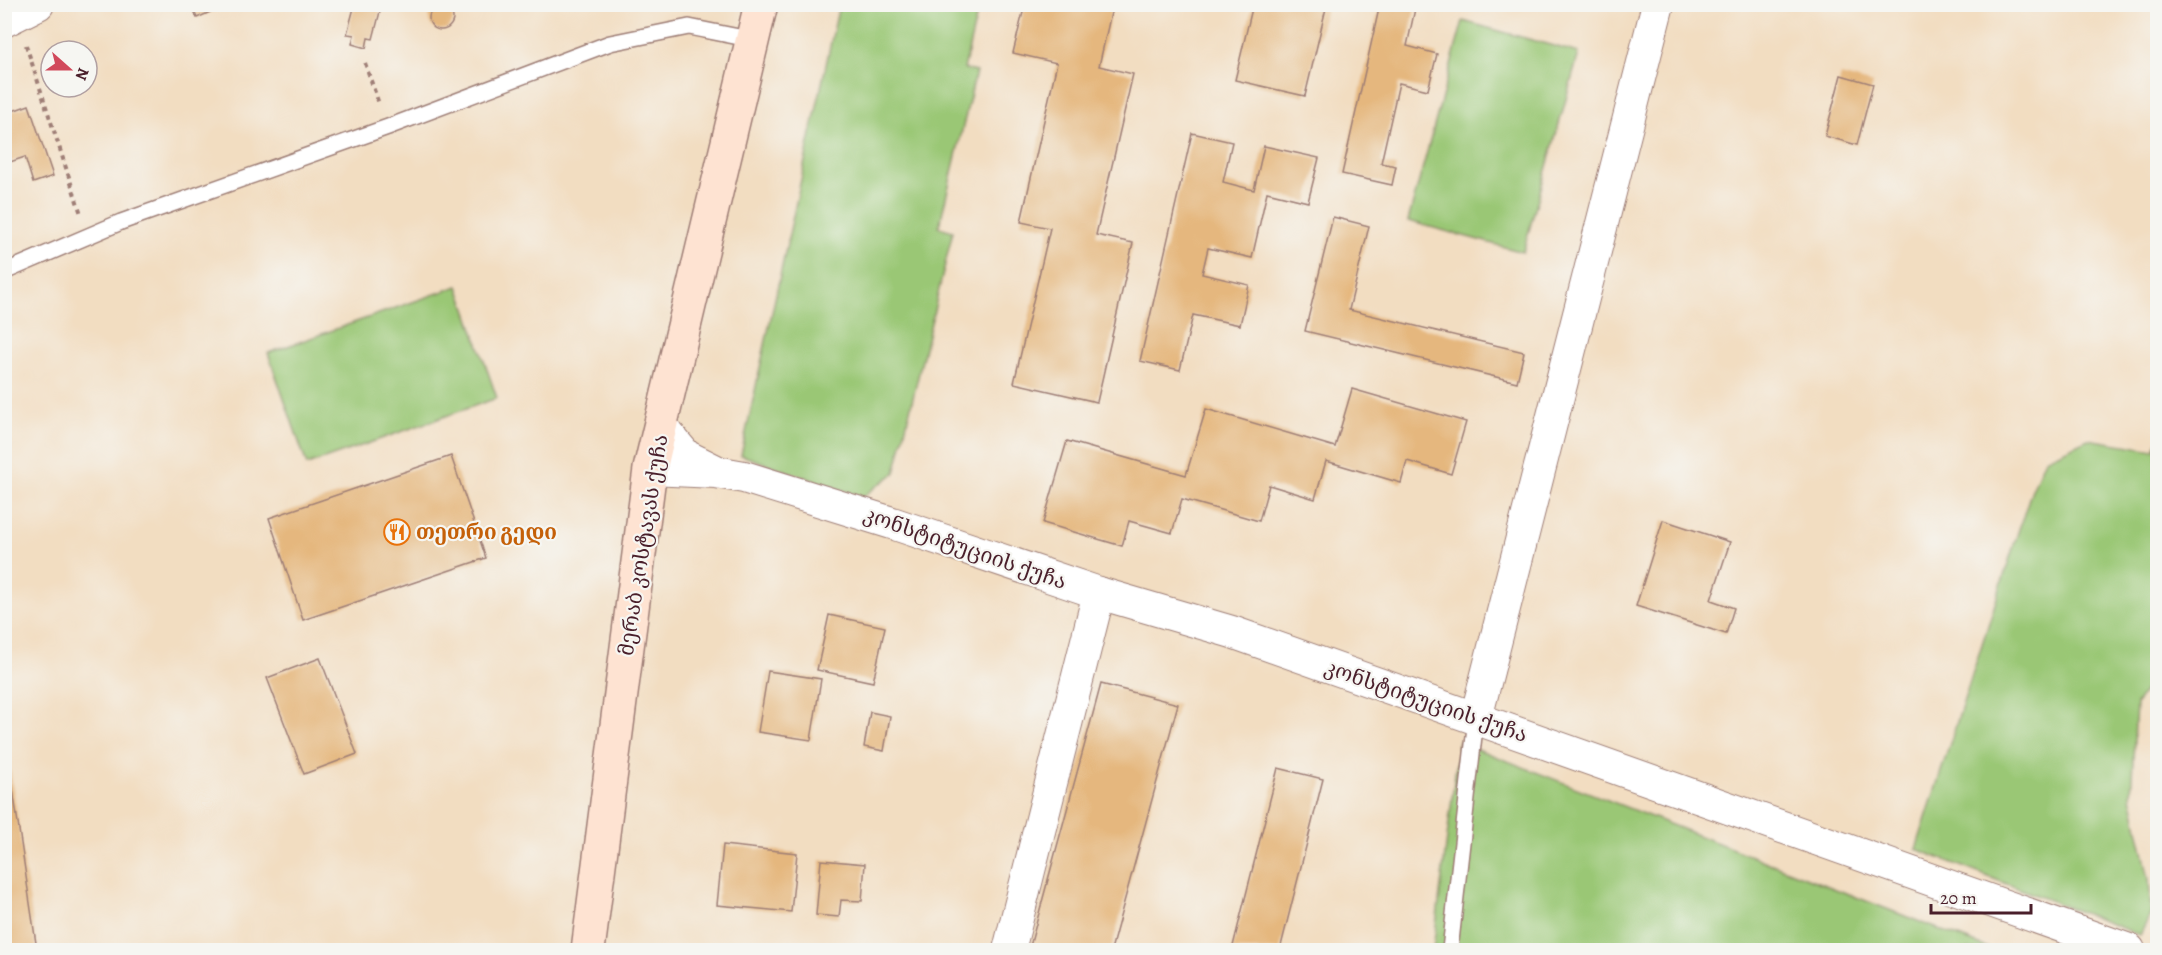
<svg xmlns="http://www.w3.org/2000/svg" width="2162" height="955" viewBox="0 0 2162 955" font-family="Alegreya,'Noto Serif Georgian',serif">
  <style>
    .green { fill: #9ac775; stroke: #727350; stroke-width: 1.5 }
    .building { fill: #e5b77e }
    .lines { fill: none; stroke-linecap: round; stroke-linejoin: round }
    .lane-casing { stroke: #9e7e76; stroke-width: 18 }
    .street-casing { stroke: #9e7e76; stroke-width: 34 }
    .secondary-casing { stroke: #9e7e76; stroke-width: 36 }
    .path { stroke: #9e7e76; stroke-width: 4; stroke-dasharray: 4.5 4.5; stroke-linecap: butt }
    .lane { stroke: #fff; stroke-width: 15 }
    .street { stroke: #fff; stroke-width: 32 }
    .secondary { stroke: #fee3d2; stroke-width: 33 }
    .labels { text-anchor: middle; dominant-baseline: central; stroke-width: 4.5; stroke-linejoin: round; paint-order: stroke }
    .food-label { font-size: 21px; font-weight: bold; fill: #c56008; stroke: #f6f6f2; text-anchor: start }
    .street-label { font-size: 21px; fill: #4a1f2b; stroke: #f6f6f2 }
  </style>
  <rect width="100%" height="100%" fill="#f6f6f2"/>
  <filter id="ink" filterUnits="userSpaceOnUse"><feTurbulence type="fractalNoise" baseFrequency=".0167" numOctaves="2"/><feDisplacementMap in="SourceGraphic" scale="12" xChannelSelector="R" yChannelSelector="G"/><feConvolveMatrix kernelMatrix="1 2 1 2 8 2 1 2 1" color-interpolation-filters="sRGB"/></filter>
  <filter id="wash" filterUnits="userSpaceOnUse"><feTurbulence type="fractalNoise" baseFrequency=".008" numOctaves="4" result="noise"/><feDisplacementMap in="SourceGraphic" scale="24" xChannelSelector="R" yChannelSelector="G"/><feGaussianBlur stdDeviation="1.35" result="paint"/><feColorMatrix in="noise" values="0 0 0 0 0 0 0 0 0 0 0 0 0 0 0 0 0 1.4 0 .05"/><feComposite in="paint" operator="in"/></filter>
  <g filter="url(#wash)">
    <rect width="100%" height="100%" fill="#f2ddc1"/>
    <!-- green -->
    <g class="green">
      <path d="M839 5H979L964 69 976 72 939 227 953 231 895 473 862 497 741 455Z"/>
      <path d="M1463 21 1579 53 1523 252 1408 221Z"/>
      <path d="M458 286 497 398 307 465 268 353Z"/>
      <path d="M2088 439 2154 450 2157 442V673L2136 704 2131 796 2149 879 2151 913 2140 935 1916 849 2031 492 2045 459Z"/>
      <path d="M1459 742 1992 950H1433Z"/>
    </g>
    <g id="blocks">
      <!-- building -->
      <g class="building">
        <path d="M191 4H228L197 18Z"/>
        <path d="M355 4H382L373 39 368 38 366 48 352 44 354 35 347 34Z"/>
        <path d="M1025 4H1113L1099 66 1133 74 1096 235 1133 243 1097 402 1014 383 1050 228 1021 222 1057 63 1013 53Z"/>
        <path d="M1253 4H1327L1305 96 1235 80Z"/>
        <path d="M1380 4H1416L1407 46 1437 54 1428 90 1399 83 1381 163 1396 166 1392 185 1342 174Z"/>
        <circle cx="441" cy="18" r="12"/>
        <path d="M1841 75 1873 84 1857 145 1825 136Z"/>
        <path d="M29 105 53 176 33 183 25 157 4 164V114Z"/>
        <path d="M1192 133 1232 142 1223 182 1254 190 1264 146 1319 158 1308 202 1267 192 1252 258 1208 248 1202 274 1249 285 1240 325 1193 315 1180 370 1140 361Z"/>
        <path d="M1333 217 1369 226 1349 310 1524 352 1517 382 1305 331Z"/>
        <path d="M1352 389 1466 422 1451 474 1407 461 1401 483 1326 461 1315 499 1269 485 1259 521 1182 499 1172 533 1129 521 1122 546 1043 523 1067 441 1186 475 1206 409 1335 447Z"/>
        <path d="M451 456 486 558 303 620 269 518Z"/>
        <path d="M1663 520 1730 542 1711 600 1734 608 1726 634 1636 606Z"/>
        <path d="M829 615 885 627 873 682 817 670Z"/>
        <path d="M320 658 357 754 304 774 267 678Z"/>
        <path d="M768 671 821 679 811 740 758 732Z"/>
        <path d="M1101 684 1178 704 1111 950H1029Z"/>
        <path d="M870 712 890 716 884 751 864 747Z"/>
        <path d="M4 743H6L37 950H4Z"/>
        <path d="M1278 768 1323 779 1280 950H1232Z"/>
        <path d="M723 845 797 853 791 912 717 905Z"/>
        <path d="M821 860 865 864 862 901 841 900 839 917 816 915Z"/>
      </g>
    </g>
  </g>
  <g filter="url(#ink)">
    <use href="#blocks" fill-opacity="0" stroke="#9e7e76" stroke-width="1.5"/>
    <g class="lines">
      <!-- lane casing -->
      <g class="lane-casing">
        <g id="lane">
          <path d="M4 272 121 222 388 127 610 43 689 27 754 40"/>
          <path d="M1450 950 1476 718"/>
        </g>
      </g>
      <!-- street casing -->
      <g class="street-casing">
        <g id="street">
          <path d="M4 21 38 4"/>
          <path d="M661 426 686 456 716 471"/>
          <path d="M650 469 716 472 744 477 892 523 1099 593 1232 632 2129 950"/>
          <path d="M1476 718 1658 4"/>
          <path d="M1009 950 1099 593"/>
        </g>
      </g>
      <!-- secondary casing -->
      <g class="secondary-casing">
        <path id="secondary" d="M588 950 650 469 761 4"/>
      </g>
      <!-- path -->
      <g class="path">
        <path d="M26 45 81 214"/>
        <path d="M365 63 379 104"/>
      </g>
      <!-- lane -->
      <use href="#lane" class="lane"/>
      <!-- street -->
      <use href="#street" class="street"/>
      <!-- secondary -->
      <use href="#secondary" class="secondary"/>
    </g>
  </g>
  <!-- icons -->
  <defs>
    <g id="restaurant-ring" transform="scale(1.35)"><circle r="9.5" fill="#f6f6f2" stroke="#e8710a" stroke-width="1.5"/><path d="M-5-6h1v4h1v-4h1v4h1v-4h1v5L-1.5 .5V6h-2V.5L-5-1ZM5-6V6H3V1.5H1.5Q1.5-4 5-6Z" fill="#e8710a"/></g>
  </defs>
  <g fill-rule="evenodd">
    <use href="#restaurant-ring" x="397" y="532"/>
  </g>
  <g class="labels">
    <!-- food labels -->
    <g class="food-label">
      <text x="416" y="532">თეთრი გედი</text>
    </g>
    <!-- street labels -->
    <g class="street-label">
      <text transform="translate(643 545) rotate(-81)">მერაბ კოსტავას ქუჩა</text>
      <text transform="translate(965 548) rotate(19)">კონსტიტუციის ქუჩა</text>
      <text transform="translate(1426 701) rotate(19)">კონსტიტუციის ქუჩა</text>
    </g>
  </g>
  <!-- margin -->
  <rect width="2162" height="955" fill="none" stroke="#f6f6f2" stroke-width="24"/>
  <!-- north arrow -->
  <g transform="translate(69 69) rotate(111)"><circle r="28" fill="#f6f6f2" stroke="#b1a0a2" stroke-width="1.5"/>
  <path d="M0-4.5L10 22L0 15L-10 22Z" fill="#d1495b"/>
  <text y="-9" font-size="16" font-weight="bold" text-anchor="middle" fill="#4a1f2b">N</text>
  </g>
  <!-- scale -->
  <path d="M1931 904v9h100v-9" fill="none" stroke="#4a1f2b" stroke-width="3"/>
  <text x="1940" y="904" font-size="18" fill="#4a1f2b" stroke="#f6f6f2" stroke-width="4.5" paint-order="stroke">20 m</text>
</svg>
